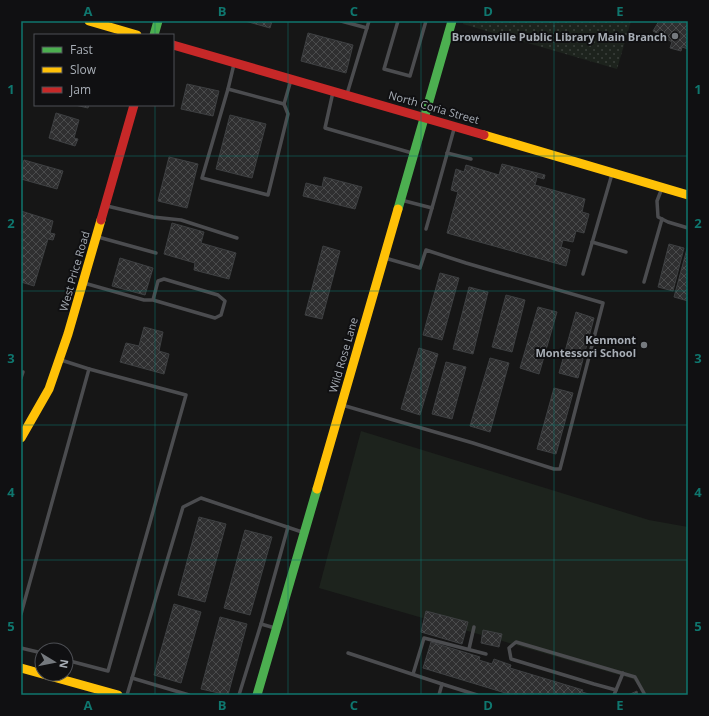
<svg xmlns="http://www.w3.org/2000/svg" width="709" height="716" viewBox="0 0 709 716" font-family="'Open Sans',sans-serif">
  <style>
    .grass { fill: #1d231d }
    .park { fill: url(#park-dots) }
    .building { fill: url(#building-cross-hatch); stroke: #3e4042 }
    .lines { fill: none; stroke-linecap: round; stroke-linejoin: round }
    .lane { stroke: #4b4c4f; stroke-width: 3.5 }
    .fast { stroke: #4caf50; stroke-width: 9 }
    .slow { stroke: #ffc107; stroke-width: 9 }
    .jam { stroke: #c62828; stroke-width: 9 }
    .grid { fill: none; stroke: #0f766e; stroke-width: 1; stroke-opacity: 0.55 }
    .poi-dot { fill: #75797e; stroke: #101012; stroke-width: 1.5 }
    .labels { text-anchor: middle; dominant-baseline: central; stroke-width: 4; stroke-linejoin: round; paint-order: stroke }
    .poi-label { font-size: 11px; font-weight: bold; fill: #a8aeb6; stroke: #101012; text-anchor: end }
    .street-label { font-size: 11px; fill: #a8aeb6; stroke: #101012 }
    .neatline { fill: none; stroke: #0f766e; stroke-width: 1.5 }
    .grid-label { font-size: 13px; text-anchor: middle; font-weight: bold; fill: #0f766e }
  </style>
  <defs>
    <pattern id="park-dots" width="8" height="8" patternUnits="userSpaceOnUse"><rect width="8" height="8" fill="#1d231d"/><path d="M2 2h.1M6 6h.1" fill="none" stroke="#3b403c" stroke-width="1.8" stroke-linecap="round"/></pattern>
    <pattern id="building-cross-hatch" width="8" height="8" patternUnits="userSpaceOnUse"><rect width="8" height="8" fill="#2f2f30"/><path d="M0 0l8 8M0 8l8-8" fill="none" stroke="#4a4b4c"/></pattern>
  </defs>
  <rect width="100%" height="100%" fill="#161616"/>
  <!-- grass -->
  <path class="grass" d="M361 431 649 520 688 527V695H645L633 679 319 588Z"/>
  <!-- park -->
  <path class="park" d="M464 21H631L617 69 463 24Z"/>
  <!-- building -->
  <g class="building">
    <path d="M245 21H272L270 28Z"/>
    <path d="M659 21H688V49L682 47 681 51 670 48 672 42 653 31Z"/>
    <path d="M308 33 353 45 346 73 301 61Z"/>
    <path d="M187 84 219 91 213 116 181 109Z"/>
    <path d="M75 105H89L88 108Z"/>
    <path d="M56 113 79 120 74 138 78 139 75 146 49 138Z"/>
    <path d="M230 115 266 124 252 178 216 169Z"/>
    <path d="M169 157 198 164 187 208 158 201Z"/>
    <path d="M24 160 63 171 57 189 21 179V170Z"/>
    <path d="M502 164 545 175 544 179 537 177 535 185 585 199 582 212 589 214 584 233 576 231 573 242 563 240 561 247 570 250 566 266 447 233 458 192 451 190 456 169 464 172 466 165 499 175Z"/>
    <path d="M324 177 362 187 355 209 303 196 306 183 322 187Z"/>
    <path d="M21 211 53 221 50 233 55 234 53 240 48 239 34 286 21 282Z"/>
    <path d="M172 223 204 232 201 243 236 253 229 279 194 270 195 263 164 254Z"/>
    <path d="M669 244 684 248 673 291 658 287Z"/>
    <path d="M688 245V301L674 297Z"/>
    <path d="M323 246 340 251 322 319 305 315Z"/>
    <path d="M120 258 153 268 145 295 112 286Z"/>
    <path d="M440 273 459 278 442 340 423 335Z"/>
    <path d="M469 287 488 292 473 354 453 349Z"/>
    <path d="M506 295 525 300 512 352 492 347Z"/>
    <path d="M538 307 557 312 539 374 520 368Z"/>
    <path d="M576 312 594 318 578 378 559 373Z"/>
    <path d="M144 327 163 332 159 351 169 354 164 374 120 362 126 343 139 346Z"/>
    <path d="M419 348 438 354 420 415 401 409Z"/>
    <path d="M490 358 509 363 490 432 470 426Z"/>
    <path d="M446 362 466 367 452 419 432 414Z"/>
    <path d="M554 388 573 393 556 454 537 449Z"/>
    <path d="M199 517 226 524 205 602 178 595Z"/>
    <path d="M245 530 272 537 250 615 224 608Z"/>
    <path d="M174 604 201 612 181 683 154 675Z"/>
    <path d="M426 611 468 622 462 644 421 632Z"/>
    <path d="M220 617 247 624 228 695 201 689Z"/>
    <path d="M483 630 502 634 499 647 481 643Z"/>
    <path d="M431 642 480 657 479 660 492 664 494 659 511 665 510 668 583 690 582 692 592 695H512L423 668Z"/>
    <path d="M637 691 638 695H628Z"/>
  </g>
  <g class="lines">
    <!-- lane -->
    <g class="lane">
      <path d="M341 21 367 28"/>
      <path d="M398 21 384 69 410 76 426 21"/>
      <path d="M234 64 228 89 202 178 268 195 288 114 284 104 291 80"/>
      <path d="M228 89 284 104"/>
      <path d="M333 92 325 128 412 153"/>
      <path d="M347 94 369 21"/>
      <path d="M447 153 471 159"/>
      <path d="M662 188 657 201 658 217 668 222 688 228"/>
      <path d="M401 200 432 208 454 129"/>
      <path d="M107 206 153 217 181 220 237 238"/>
      <path d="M426 229 432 208"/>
      <path d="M98 237 156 253"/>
      <path d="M592 242 626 252"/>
      <path d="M583 274 612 174"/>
      <path d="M644 282 662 219"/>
      <path d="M84 283 144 300H153L158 281 164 279 218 295 225 301 221 315 215 318 153 300"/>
      <path d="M21 378 23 372"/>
      <path d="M342 405 473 443 554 469H560L603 303 466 263 426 250 420 268 385 258"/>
      <path d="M21 614 89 369 61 360"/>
      <path d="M261 624 275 628"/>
      <path d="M21 648 42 653"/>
      <path d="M469 649 474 627"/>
      <path d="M348 653 442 684"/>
      <path d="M66 660 108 671 186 395 89 369"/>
      <path d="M413 674 424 638 486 654"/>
      <path d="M132 678 189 695"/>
      <path d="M616 690 594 684 511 659 509 648 516 642 635 677 645 695"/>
      <path d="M127 695 183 507 201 498 302 532"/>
      <path d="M239 695 261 624 288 527"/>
      <path d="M439 695 442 684 477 695"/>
      <path d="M614 695 623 673"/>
    </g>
    <!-- fast -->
    <g class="fast">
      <path d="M154 35 158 21"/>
      <path d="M398 209 452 21"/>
      <path d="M257 695 317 489"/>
    </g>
    <!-- slow -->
    <g class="slow">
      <path d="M89 21 137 35"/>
      <path d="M484 135 688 195"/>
      <path d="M21 438 49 389 68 334 101 220"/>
      <path d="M317 489 398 209"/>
      <path d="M21 668 118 695"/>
    </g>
    <!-- jam -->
    <g class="jam">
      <path d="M173 45 484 135"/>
      <path d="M101 220 134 105"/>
    </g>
  </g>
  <!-- grid -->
  <path class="grid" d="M155 21V35M288 21V695M421 21V695M554 21V695M155 105V695M21 156H688M21 291H688M21 425H688M21 560H688"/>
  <!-- markers -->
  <g class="poi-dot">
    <circle cx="675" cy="36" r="4"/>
    <circle cx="644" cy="345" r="4"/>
  </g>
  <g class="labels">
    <!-- poi labels -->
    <g class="poi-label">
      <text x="667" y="36">Brownsville Public Library Main Branch</text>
      <text x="636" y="339">Kenmont<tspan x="636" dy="13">Montessori School</tspan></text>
    </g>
    <!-- street labels -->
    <g class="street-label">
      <text transform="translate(434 107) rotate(16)">North Coria Street</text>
      <text transform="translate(74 271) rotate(-74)">West Price Road</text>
      <text transform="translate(343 355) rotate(-74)">Wild Rose Lane</text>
    </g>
  </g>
  <!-- border -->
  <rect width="709" height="716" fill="none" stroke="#101012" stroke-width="44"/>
  <!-- legend -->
  <rect x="34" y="34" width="140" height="72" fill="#101012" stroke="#4d4f54"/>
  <rect x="42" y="47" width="20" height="6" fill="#4caf50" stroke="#4d4f54"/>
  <text x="70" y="54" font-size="12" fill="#a8aeb6">Fast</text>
  <rect x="42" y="67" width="20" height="6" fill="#ffc107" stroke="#4d4f54"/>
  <text x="70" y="74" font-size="12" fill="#a8aeb6">Slow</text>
  <rect x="42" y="87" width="20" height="6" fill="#c62828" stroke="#4d4f54"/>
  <text x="70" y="94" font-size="12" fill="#a8aeb6">Jam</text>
  <!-- north arrow -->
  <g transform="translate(54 662) rotate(100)"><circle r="19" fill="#101012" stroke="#4d4f54"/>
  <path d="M0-3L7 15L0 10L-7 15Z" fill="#75797e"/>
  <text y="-6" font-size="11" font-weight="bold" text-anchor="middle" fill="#a8aeb6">N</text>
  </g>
  <rect x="22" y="22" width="665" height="672" class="neatline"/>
  <g class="grid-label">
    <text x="88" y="16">A</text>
    <text x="222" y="16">B</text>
    <text x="354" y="16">C</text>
    <text x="488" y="16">D</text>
    <text x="620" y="16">E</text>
    <text x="11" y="94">1</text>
    <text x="698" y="94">1</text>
    <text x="11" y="228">2</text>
    <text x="698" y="228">2</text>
    <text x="11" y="363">3</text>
    <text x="698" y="363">3</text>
    <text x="11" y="497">4</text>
    <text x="698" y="497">4</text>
    <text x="11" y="631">5</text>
    <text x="698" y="631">5</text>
    <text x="88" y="710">A</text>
    <text x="222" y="710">B</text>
    <text x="354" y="710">C</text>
    <text x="488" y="710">D</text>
    <text x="620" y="710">E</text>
  </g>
</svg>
